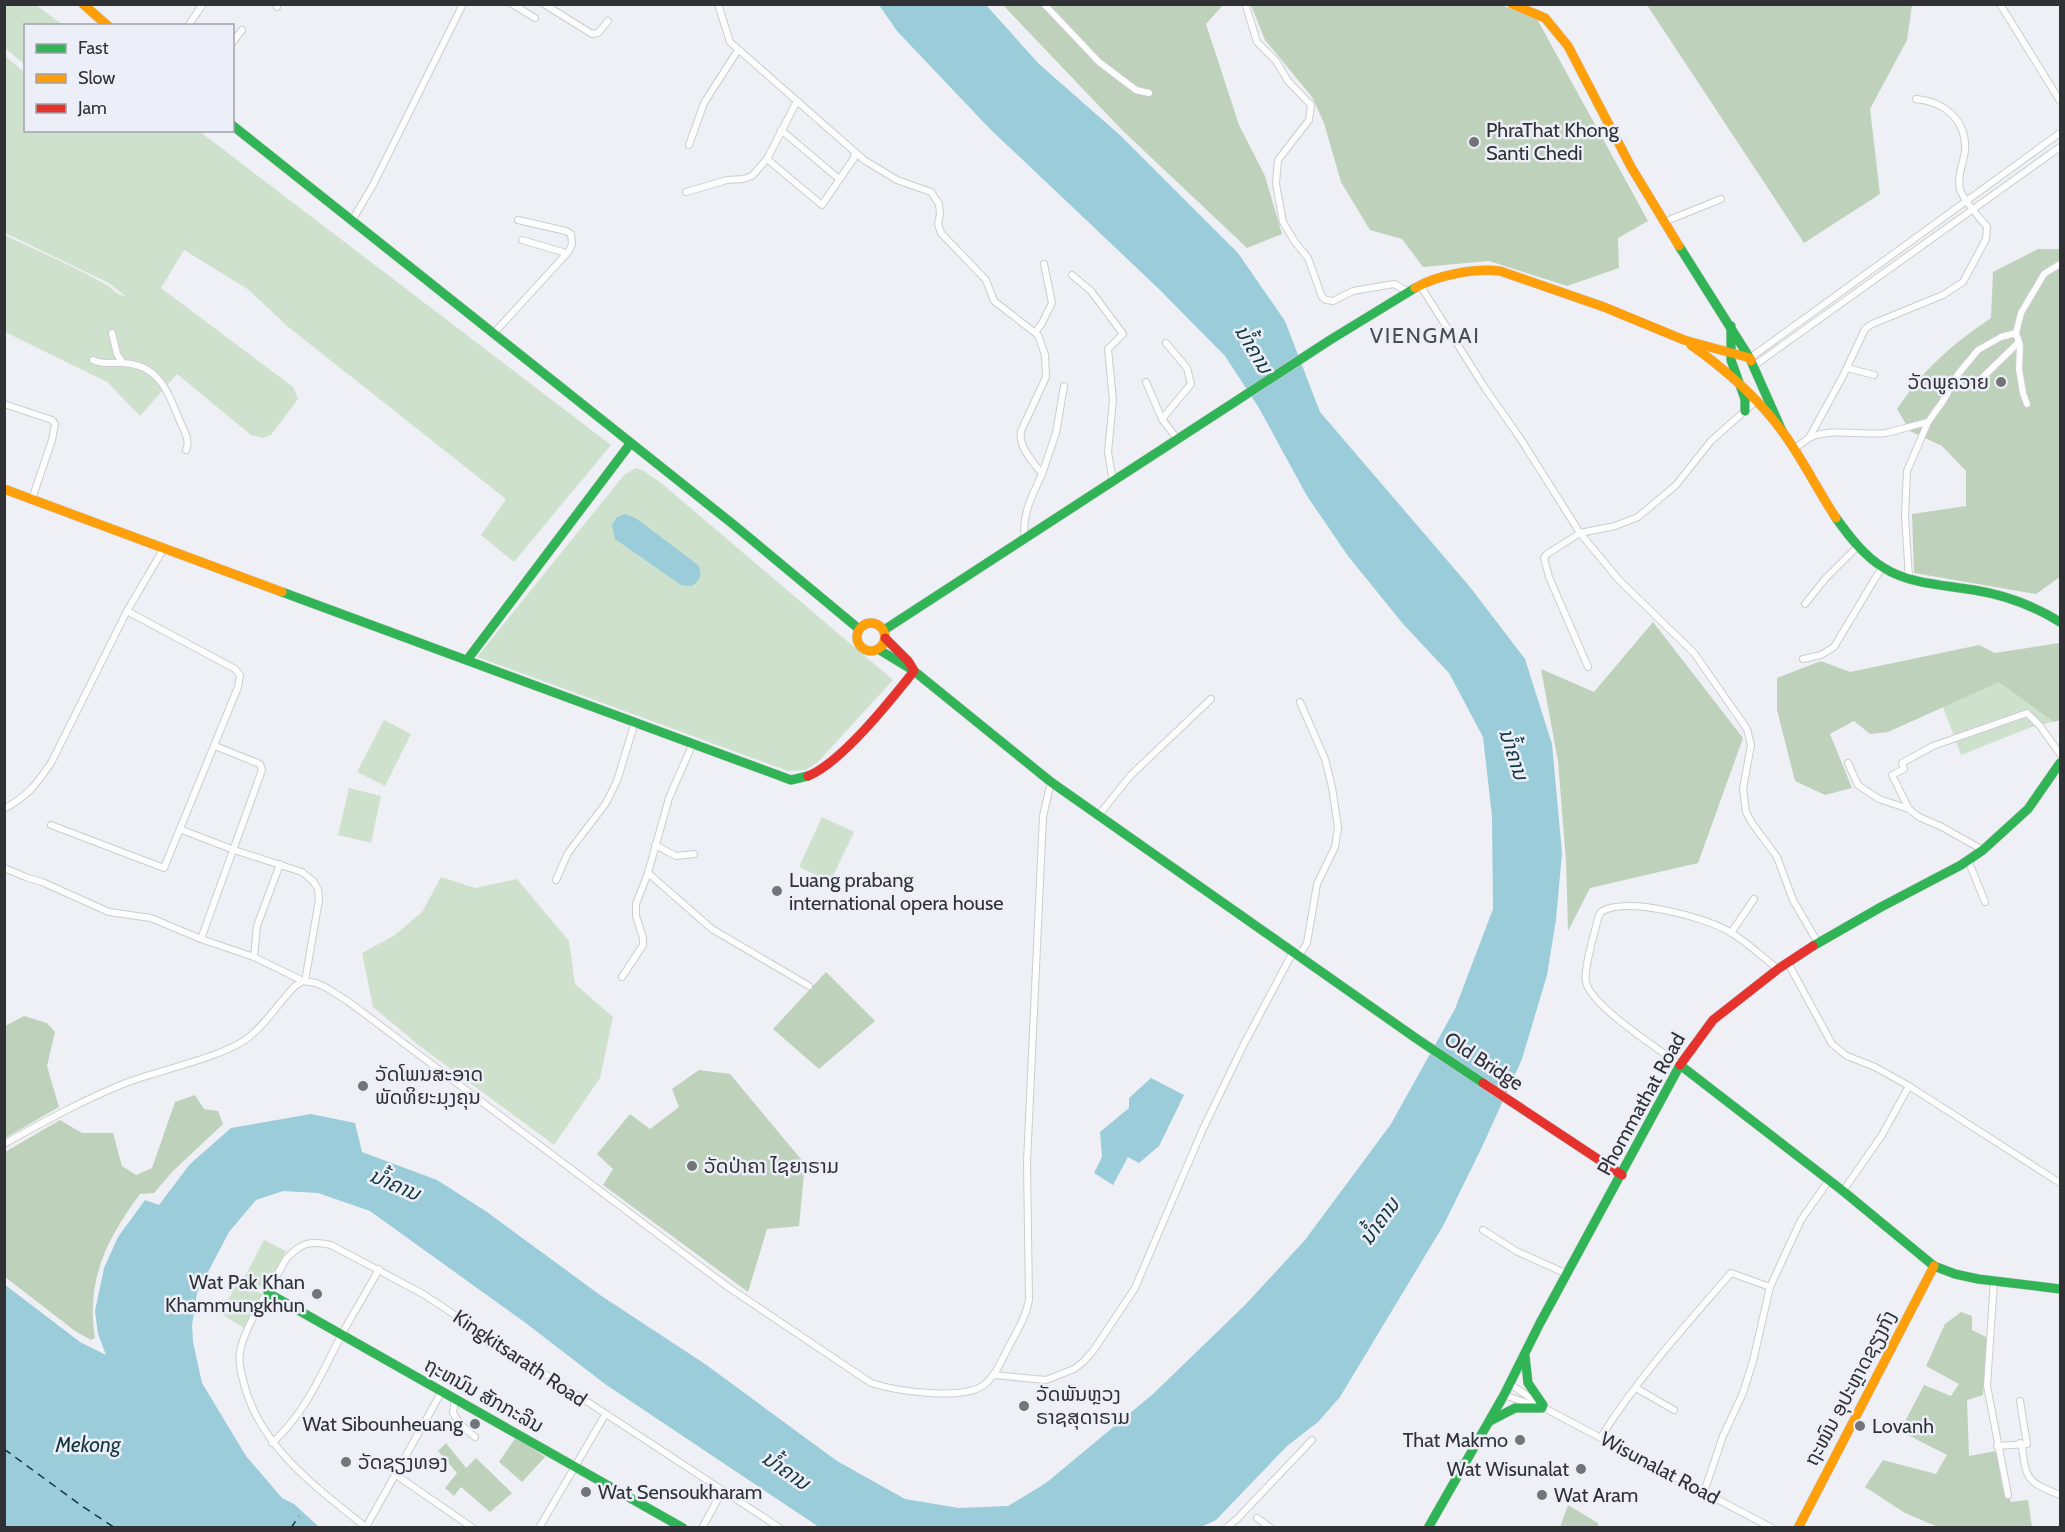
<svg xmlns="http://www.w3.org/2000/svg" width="2065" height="1532" viewBox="0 0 2065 1532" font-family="Cabin,'Noto Sans Lao',sans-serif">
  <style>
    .green { fill: #cee1cc }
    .forest { fill: #bed2bb }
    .water { fill: #9accda }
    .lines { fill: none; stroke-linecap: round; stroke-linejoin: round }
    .ferry { stroke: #14373f; stroke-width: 1.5; stroke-dasharray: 8 6; stroke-linecap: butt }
    .street-casing { stroke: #cccdd0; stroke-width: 8 }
    .fast-casing { stroke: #cccdd0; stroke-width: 10 }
    .slow-casing { stroke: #cccdd0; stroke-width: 10 }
    .jam-casing { stroke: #cccdd0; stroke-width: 10 }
    .street { stroke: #fdfdfe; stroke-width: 6 }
    .fast { stroke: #30b455; stroke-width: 9 }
    .slow { stroke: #ff9f0a; stroke-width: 9 }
    .jam { stroke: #e5322d; stroke-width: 9 }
    .poi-dot { fill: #727478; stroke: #eceff8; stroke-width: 2 }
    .labels { text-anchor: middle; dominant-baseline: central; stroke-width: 5; stroke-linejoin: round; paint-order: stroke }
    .poi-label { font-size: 20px; fill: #2f3134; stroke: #eceff8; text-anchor: start }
    .street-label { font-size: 20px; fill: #2f3134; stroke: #eceff8 }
    .water-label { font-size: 21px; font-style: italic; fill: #14373f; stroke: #eceff8 }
    .quarter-label { font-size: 22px; letter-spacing: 1.5px; fill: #4a4d54; stroke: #eceff8 }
  </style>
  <rect width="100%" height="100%" fill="#eff0f5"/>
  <!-- green -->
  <g class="green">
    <path d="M4 5H36L63 25 26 26 25 65 5 48Z"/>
    <path d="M5 56 25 73 26 130 199 131 611 445 514 562 481 535 506 499 287 326 249 290 184 250 161 288 293 387 298 399 271 435 262 438 251 435 177 374 140 416 107 382 5 332 4 235C38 251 73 266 105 284 112 288 116 295 125 296L109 283 5 233Z"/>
    <path d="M636 468 642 470 660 482 893 680 818 762 806 770 788 771 477 657 624 475Z"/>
    <path d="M2060 645V720L2029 728 1961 755 1935 686Z"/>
    <path d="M384 720 411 734 385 786 357 772Z"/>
    <path d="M349 788 381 796 371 843 338 835Z"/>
    <path d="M822 817 854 832 830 882 799 867Z"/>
    <path d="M441 877 475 888 517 879 569 941 575 984 613 1017 600 1078 554 1145 421 1047 373 1007 362 953 395 935 422 912Z"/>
    <path d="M264 1240 286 1251 266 1289 244 1278Z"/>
    <path d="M238 1281 262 1294 244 1328 221 1314Z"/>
  </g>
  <!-- forest -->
  <g class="forest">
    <path d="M1003 5H1223L1206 24 1239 125 1265 176 1282 234 1247 248 1121 129Z"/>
    <path d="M1251 5H1501L1537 19 1648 221 1618 238 1619 268 1567 286 1489 261 1423 267 1402 239 1370 230 1341 182 1324 123 1312 97 1265 40Z"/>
    <path d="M1647 5H1912L1907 40 1870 109 1880 194 1804 243Z"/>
    <path d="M2038 249H2060V577L2036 594 1914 573 1912 514 1966 506V471L1942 446 1910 431 1897 409C1925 368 1950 346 1991 318L1993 272Z"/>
    <path d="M1653 622 1743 738 1698 863 1590 888 1568 931 1566 861 1558 761 1541 669 1594 692Z"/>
    <path d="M2059 643 2060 645V720L2054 722 1999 682 1888 732 1870 734 1854 721 1830 734 1852 788 1825 795 1795 781 1777 710V678L1821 661 1850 672 1979 645 1995 653Z"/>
    <path d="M826 972 875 1021 819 1069 773 1029Z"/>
    <path d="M24 1016 47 1023 55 1032 47 1066 59 1107 5 1138V1026Z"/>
    <path d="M699 1070 730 1074 805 1164 799 1226 767 1229 748 1292 603 1185 613 1169 597 1154 630 1114 650 1129 679 1107 672 1089Z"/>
    <path d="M195 1095 204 1109 218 1111 223 1124 172 1172 154 1193 140 1194C106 1240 86 1280 95 1338L91 1340 75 1331 5 1277V1152L60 1120 82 1133H113L122 1166 136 1175 152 1168 175 1102Z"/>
    <path d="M1961 1312 1972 1316V1330L1988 1338 1983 1395 1967 1400 1969 1456 1995 1451 2011 1502 2028 1500 2032 1527H1938L1905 1513 1865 1487 1883 1460 1936 1474 1947 1455 1900 1431 1924 1385 1951 1396 1959 1384 1926 1366 1945 1324Z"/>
    <path d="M516 1437 545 1457 522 1482 499 1462Z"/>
    <path d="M446 1443 466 1468 476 1458 512 1493 490 1512 461 1487 454 1496 445 1488 457 1473 438 1451Z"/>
    <path d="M1568 1505 1598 1523 1599 1527H1560Z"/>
  </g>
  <!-- water -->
  <g class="water">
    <path d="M879 5H986L1039 64 1121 136 1238 253 1285 321 1320 412 1470 587 1525 659 1552 744 1562 853 1556 920 1547 975 1522 1059 1482 1147 1443 1226 1340 1397 1318 1422 1287 1446 1216 1520 1201 1527H819L605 1384 527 1324 370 1211 318 1193 283 1191 256 1200 229 1232 197 1293 192 1325 193 1342 202 1383 246 1456 282 1498 294 1504 319 1527H5L4 1284 80 1342 106 1355 98 1334 95 1311 104 1268 118 1237 145 1200 159 1205 190 1164 231 1128 311 1114 355 1123 362 1152 437 1180 487 1212 600 1295 705 1364 837 1461 905 1499 959 1508 1008 1506 1046 1483 1153 1394 1246 1304 1305 1240 1391 1124 1455 1009 1493 909 1492 816 1483 737 1449 673 1404 625 1348 556 1307 496 1259 408 1225 356 1160 290 990 129 897 31Z"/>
    <path d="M625 514 637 519 698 565C703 574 700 582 691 586L681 585 615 539 612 525 617 517Z"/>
    <path d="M1151 1078 1184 1095 1159 1146 1139 1163 1128 1157 1113 1185 1094 1173 1102 1157 1100 1132 1129 1108V1098Z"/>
  </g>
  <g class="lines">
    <!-- ferry -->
    <g class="ferry">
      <path d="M4 1449 82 1506 115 1528"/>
      <path d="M291 1528 299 1516"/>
    </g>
    <!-- street casing -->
    <g class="street-casing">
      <g id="street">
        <path d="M276 4 277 7"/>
        <path d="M512 4 535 18"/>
        <path d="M544 4 592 34 598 33 608 21"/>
        <path d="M718 4 730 42 864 160 897 180 931 192 939 204 940 214 938 224 941 233 986 280 994 301 1038 335 1045 355 1046 377 1021 431C1018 447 1033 462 1042 474 1033 494 1021 515 1025 538"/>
        <path d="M1044 4 1099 62 1136 90 1149 93"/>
        <path d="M2000 4 2060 101"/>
        <path d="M1246 6 1257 42 1276 61 1288 81 1311 105 1309 120 1278 160 1276 184 1283 222 1295 242 1308 258 1322 297 1326 300 1333 301 1353 291 1394 284 1409 292"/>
        <path d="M188 26 203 4"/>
        <path d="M232 43 242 30"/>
        <path d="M781 130 838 178"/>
        <path d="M689 145 704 103 738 50"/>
        <path d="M767 159 822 205 854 158 855 152"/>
        <path d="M686 192 727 180 743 179 752 176 767 159 797 101"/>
        <path d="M353 219 373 185 463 4"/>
        <path d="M1664 222 1721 199"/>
        <path d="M522 240 566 253"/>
        <path d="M1072 275 1091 291 1123 334 1108 349 1113 400 1108 452 1113 482"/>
        <path d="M1420 285 1485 388 1520 438 1580 533 1619 580 1694 653 1747 729 1751 745 1743 789 1746 812 1752 823 1777 857 1793 900 1818 943"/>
        <path d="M1035 332 1041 325 1052 303 1044 264"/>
        <path d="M112 333 117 354 123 363"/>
        <path d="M494 333 569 251 572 244 571 234 566 231 518 220"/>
        <path d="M1750 358 2060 133"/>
        <path d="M93 360C101 365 111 362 120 363 157 363 167 389 179 419 183 429 191 441 186 450"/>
        <path d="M1755 365 2060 147"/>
        <path d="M1847 368 1874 375"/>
        <path d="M1983 377 2019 342"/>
        <path d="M1146 382 1162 419 1178 440"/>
        <path d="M4 404 52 420 55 424 52 440 32 499"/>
        <path d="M2027 404 2023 393 2019 369 2020 346 2016 333 2021 313 2044 274 2060 264"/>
        <path d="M1162 419 1191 384 1187 368 1166 343"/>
        <path d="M1809 438C1833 427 1860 436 1886 433 1900 430 1914 425 1928 422"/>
        <path d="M1794 449 1809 438 1843 376 1865 329 1872 324 1943 295 1963 282 1986 239 1987 227C1980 218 1962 199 1960 189 1957 176 1963 164 1965 151 1967 120 1945 102 1916 99"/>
        <path d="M1042 474 1056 433 1064 386"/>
        <path d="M1909 578 1905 515 1907 471 1928 422 1943 401 1958 374 1978 350 2001 337 2016 333"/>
        <path d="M1805 604 1825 579 1858 546"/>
        <path d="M1803 659 1821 655 1834 647 1882 567"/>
        <path d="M1588 667 1549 577 1544 558 1547 554 1580 533 1615 526 1638 517 1676 485 1711 441 1757 400"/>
        <path d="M1848 763 1858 785 1879 799 1909 809"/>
        <path d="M4 809C29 795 35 786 51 763L127 611 164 548"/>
        <path d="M1098 816 1131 775 1211 699"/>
        <path d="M51 825 164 868 238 687 240 675 235 669 127 611"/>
        <path d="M182 830 234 850 302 872 313 881 318 889 319 900 305 981"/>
        <path d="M655 845 676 856 694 854"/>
        <path d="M1983 850 1942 827 1919 817 1909 809 1892 775 1904 769 1902 763 1933 746 2027 713 2040 726 2060 754"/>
        <path d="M1968 860 1985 902"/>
        <path d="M4 868 28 878 42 882 109 912 151 918 201 939 254 957 303 981"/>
        <path d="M648 873 712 929 809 986"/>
        <path d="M556 880 568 853 606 803 617 781 635 722"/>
        <path d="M1731 933 1754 899"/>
        <path d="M201 939 262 770 260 764 215 746"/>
        <path d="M1299 956 1307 943 1317 884 1335 847 1338 828 1332 787 1325 759 1300 702"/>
        <path d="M254 957 257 926 280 864"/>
        <path d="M1788 963 1832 1044 1847 1056 1875 1067 1909 1086 1882 1135 1843 1191"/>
        <path d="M622 977 643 945V938L636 916V904L648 873 669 798 693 743"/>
        <path d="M1680 1065C1659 1049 1591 1006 1586 982 1583 970 1595 932 1598 918L1601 912C1627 896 1705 917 1730 932 1747 942 1762 957 1778 969"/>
        <path d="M1909 1086 2060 1183"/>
        <path d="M4 1144C45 1121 85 1099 128 1082 163 1069 216 1059 245 1040 265 1026 278 1003 295 986L303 981 316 983 327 988 349 1002 728 1287 871 1383C896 1391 962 1401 984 1385 996 1376 1002 1359 1009 1346 1017 1331 1026 1317 1029 1300L1027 1162 1043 816 1051 782"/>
        <path d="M1483 1230 1516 1251 1567 1274"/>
        <path d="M1994 1281 1987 1386 2008 1495"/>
        <path d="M993 1375 1046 1380 1074 1369 1083 1362 1093 1351 1135 1288 1202 1131 1244 1044 1293 952"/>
        <path d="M1510 1384 1548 1410 1772 1528"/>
        <path d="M1636 1388 1674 1410"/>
        <path d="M1504 1395 1533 1405"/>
        <path d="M455 1399 453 1413 461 1425 475 1437"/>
        <path d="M1601 1437C1638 1378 1685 1326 1731 1273L1770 1287"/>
        <path d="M272 1443C307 1411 321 1374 342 1334 354 1312 367 1291 379 1269"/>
        <path d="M2020 1443 2022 1446C2026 1481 2028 1482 2060 1495"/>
        <path d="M1997 1446 2027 1444 2020 1401"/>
        <path d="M396 1475 473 1528"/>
        <path d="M1704 1492 1723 1436 1743 1393 1753 1361 1770 1287 1801 1220 1829 1180"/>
        <path d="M1257 1518 1271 1528"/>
        <path d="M366 1527 442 1391"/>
        <path d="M367 1528C317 1488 258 1446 243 1380 241 1371 238 1362 240 1353 242 1330 274 1282 286 1259 301 1243 310 1240 331 1245L423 1294 780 1528"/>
        <path d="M539 1528 605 1415"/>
        <path d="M702 1528 723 1490"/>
        <path d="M1226 1528 1237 1519 1312 1440"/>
      </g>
    </g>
    <!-- fast casing -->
    <g class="fast-casing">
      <g id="fast">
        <path d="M232 125 734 525 859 629"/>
        <path d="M1679 246 1749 357"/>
        <path d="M1731 326V360L1745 399V411"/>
        <path d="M1751 361 1782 431"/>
        <path d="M1836 518C1849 536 1864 556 1884 568 1909 584 1945 585 1974 590 2005 595 2033 605 2060 622"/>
        <path d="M282 592 791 780 808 776"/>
        <path d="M884 630 1330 340 1415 288"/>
        <path d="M878 649 914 671 1051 782 1417 1039 1483 1083"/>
        <path d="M467 660 630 444"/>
        <path d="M1813 946 1881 907 1961 865 1983 850 2028 809 2060 763"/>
        <path d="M1680 1065 1843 1191 1934 1266 1955 1274 1978 1279 2060 1289"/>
        <path d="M268 1293 683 1528"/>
        <path d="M1525 1356 1528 1383 1543 1405"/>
        <path d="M1490 1421 1515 1408H1542"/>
        <path d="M1428 1528 1504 1395 1540 1323 1680 1065"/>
      </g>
    </g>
    <!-- slow casing -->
    <g class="slow-casing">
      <g id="slow">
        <path d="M83 4 108 26"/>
        <path d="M1512 4 1545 18 1568 46 1631 167 1679 246"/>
        <path d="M1415 288C1437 275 1475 268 1500 271L1604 307 1684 340 1750 358 1751 361"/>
        <path d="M1691 345C1725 369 1757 397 1782 431 1802 458 1817 489 1836 518"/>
        <path d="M4 489 282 592"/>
        <circle cx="871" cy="637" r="14"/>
        <path d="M1798 1528 1934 1266"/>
      </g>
    </g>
    <!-- jam casing -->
    <g class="jam-casing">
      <g id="jam">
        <path d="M885 638 908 661 913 669"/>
        <path d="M808 776C841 763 891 700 914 671"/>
        <path d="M1680 1065 1713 1020 1778 969 1813 946"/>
        <path d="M1483 1083 1622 1175"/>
      </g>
    </g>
    <!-- street -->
    <use href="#street" class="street"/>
    <!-- fast -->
    <use href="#fast" class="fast"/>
    <!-- slow -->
    <use href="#slow" class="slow"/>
    <!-- jam -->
    <use href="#jam" class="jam"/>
  </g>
  <!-- markers -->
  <g class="poi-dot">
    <circle cx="1474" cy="142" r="6"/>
    <circle cx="2001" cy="382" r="6"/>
    <circle cx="777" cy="891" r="6"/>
    <circle cx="363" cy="1086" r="6"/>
    <circle cx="692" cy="1166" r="6"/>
    <circle cx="317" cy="1294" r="6"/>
    <circle cx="1024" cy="1406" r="6"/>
    <circle cx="475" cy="1424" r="6"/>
    <circle cx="1860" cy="1426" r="6"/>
    <circle cx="1520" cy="1440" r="6"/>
    <circle cx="346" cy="1462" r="6"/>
    <circle cx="1581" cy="1469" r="6"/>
    <circle cx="586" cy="1492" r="6"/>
    <circle cx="1542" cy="1495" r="6"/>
  </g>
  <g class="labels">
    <!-- poi labels -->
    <g class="poi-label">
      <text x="1486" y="130">PhraThat Khong<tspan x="1486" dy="23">Santi Chedi</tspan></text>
      <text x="1989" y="382" text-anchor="end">ວັດພູຄວາຍ</text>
      <text x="789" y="880">Luang prabang<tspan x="789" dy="23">international opera house</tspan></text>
      <text x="375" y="1074">ວັດໂພນສະອາດ<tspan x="375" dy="23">ພັດທິຍະມຸງຄຸນ</tspan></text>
      <text x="704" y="1166">ວັດປ່າຄາ ໄຊຍາຣາມ</text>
      <text x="305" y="1282" text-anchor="end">Wat Pak Khan<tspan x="305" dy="23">Khammungkhun</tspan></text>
      <text x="1036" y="1394">ວັດພັນຫຼວງ<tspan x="1036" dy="23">ຣາຊສຸດາຣາມ</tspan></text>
      <text x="463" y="1424" text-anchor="end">Wat Sibounheuang</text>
      <text x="1872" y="1426">Lovanh</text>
      <text x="1508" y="1440" text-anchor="end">That Makmo</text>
      <text x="358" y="1462">ວັດຊຽງທອງ</text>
      <text x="1569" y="1469" text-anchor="end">Wat Wisunalat</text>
      <text x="598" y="1492">Wat Sensoukharam</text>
      <text x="1554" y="1495">Wat Aram</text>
    </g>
    <!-- street labels -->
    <g class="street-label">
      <text transform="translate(1484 1061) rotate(33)">Old Bridge</text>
      <text transform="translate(1641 1104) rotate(-61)">Phommathat Road</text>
      <text transform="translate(520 1358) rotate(34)">Kingkitsarath Road</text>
      <text transform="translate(1850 1388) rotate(-62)">ຖະໜົນ ອຸປະຫຼາດຊຽງກົງ</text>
      <text transform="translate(484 1395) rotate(29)">ຖະຫນົນ ສັກກະລິນ</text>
      <text transform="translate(1660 1468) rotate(28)">Wisunalat Road</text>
    </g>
    <!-- water labels -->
    <g class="water-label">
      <text transform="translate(1254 349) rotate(59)">ນ້ຳຄານ</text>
      <text transform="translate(1514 754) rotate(72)">ນ້ຳຄານ</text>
      <text transform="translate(395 1184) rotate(23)">ນ້ຳຄານ</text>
      <text transform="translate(1379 1221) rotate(-54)">ນ້ຳຄານ</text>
      <text x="88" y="1444">Mekong</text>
      <text transform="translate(786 1470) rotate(34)">ນ້ຳຄານ</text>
    </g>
    <!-- quarter labels -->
    <g class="quarter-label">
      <text x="1425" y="335">VIENGMAI</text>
    </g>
  </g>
  <!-- border -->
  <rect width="2065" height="1532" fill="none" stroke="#2f3134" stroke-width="12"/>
  <!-- legend -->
  <rect x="24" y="24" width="210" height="108" fill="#eceff8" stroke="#a0a3aa" stroke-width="1.5"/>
  <rect x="36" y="44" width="30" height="9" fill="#30b455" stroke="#a0a3aa" stroke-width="1.5"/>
  <text x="78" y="54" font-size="18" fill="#2f3134">Fast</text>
  <rect x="36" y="74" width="30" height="9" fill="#ff9f0a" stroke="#a0a3aa" stroke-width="1.5"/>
  <text x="78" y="84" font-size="18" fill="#2f3134">Slow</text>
  <rect x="36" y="104" width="30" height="9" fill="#e5322d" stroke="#a0a3aa" stroke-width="1.5"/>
  <text x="78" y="114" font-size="18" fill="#2f3134">Jam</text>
</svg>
